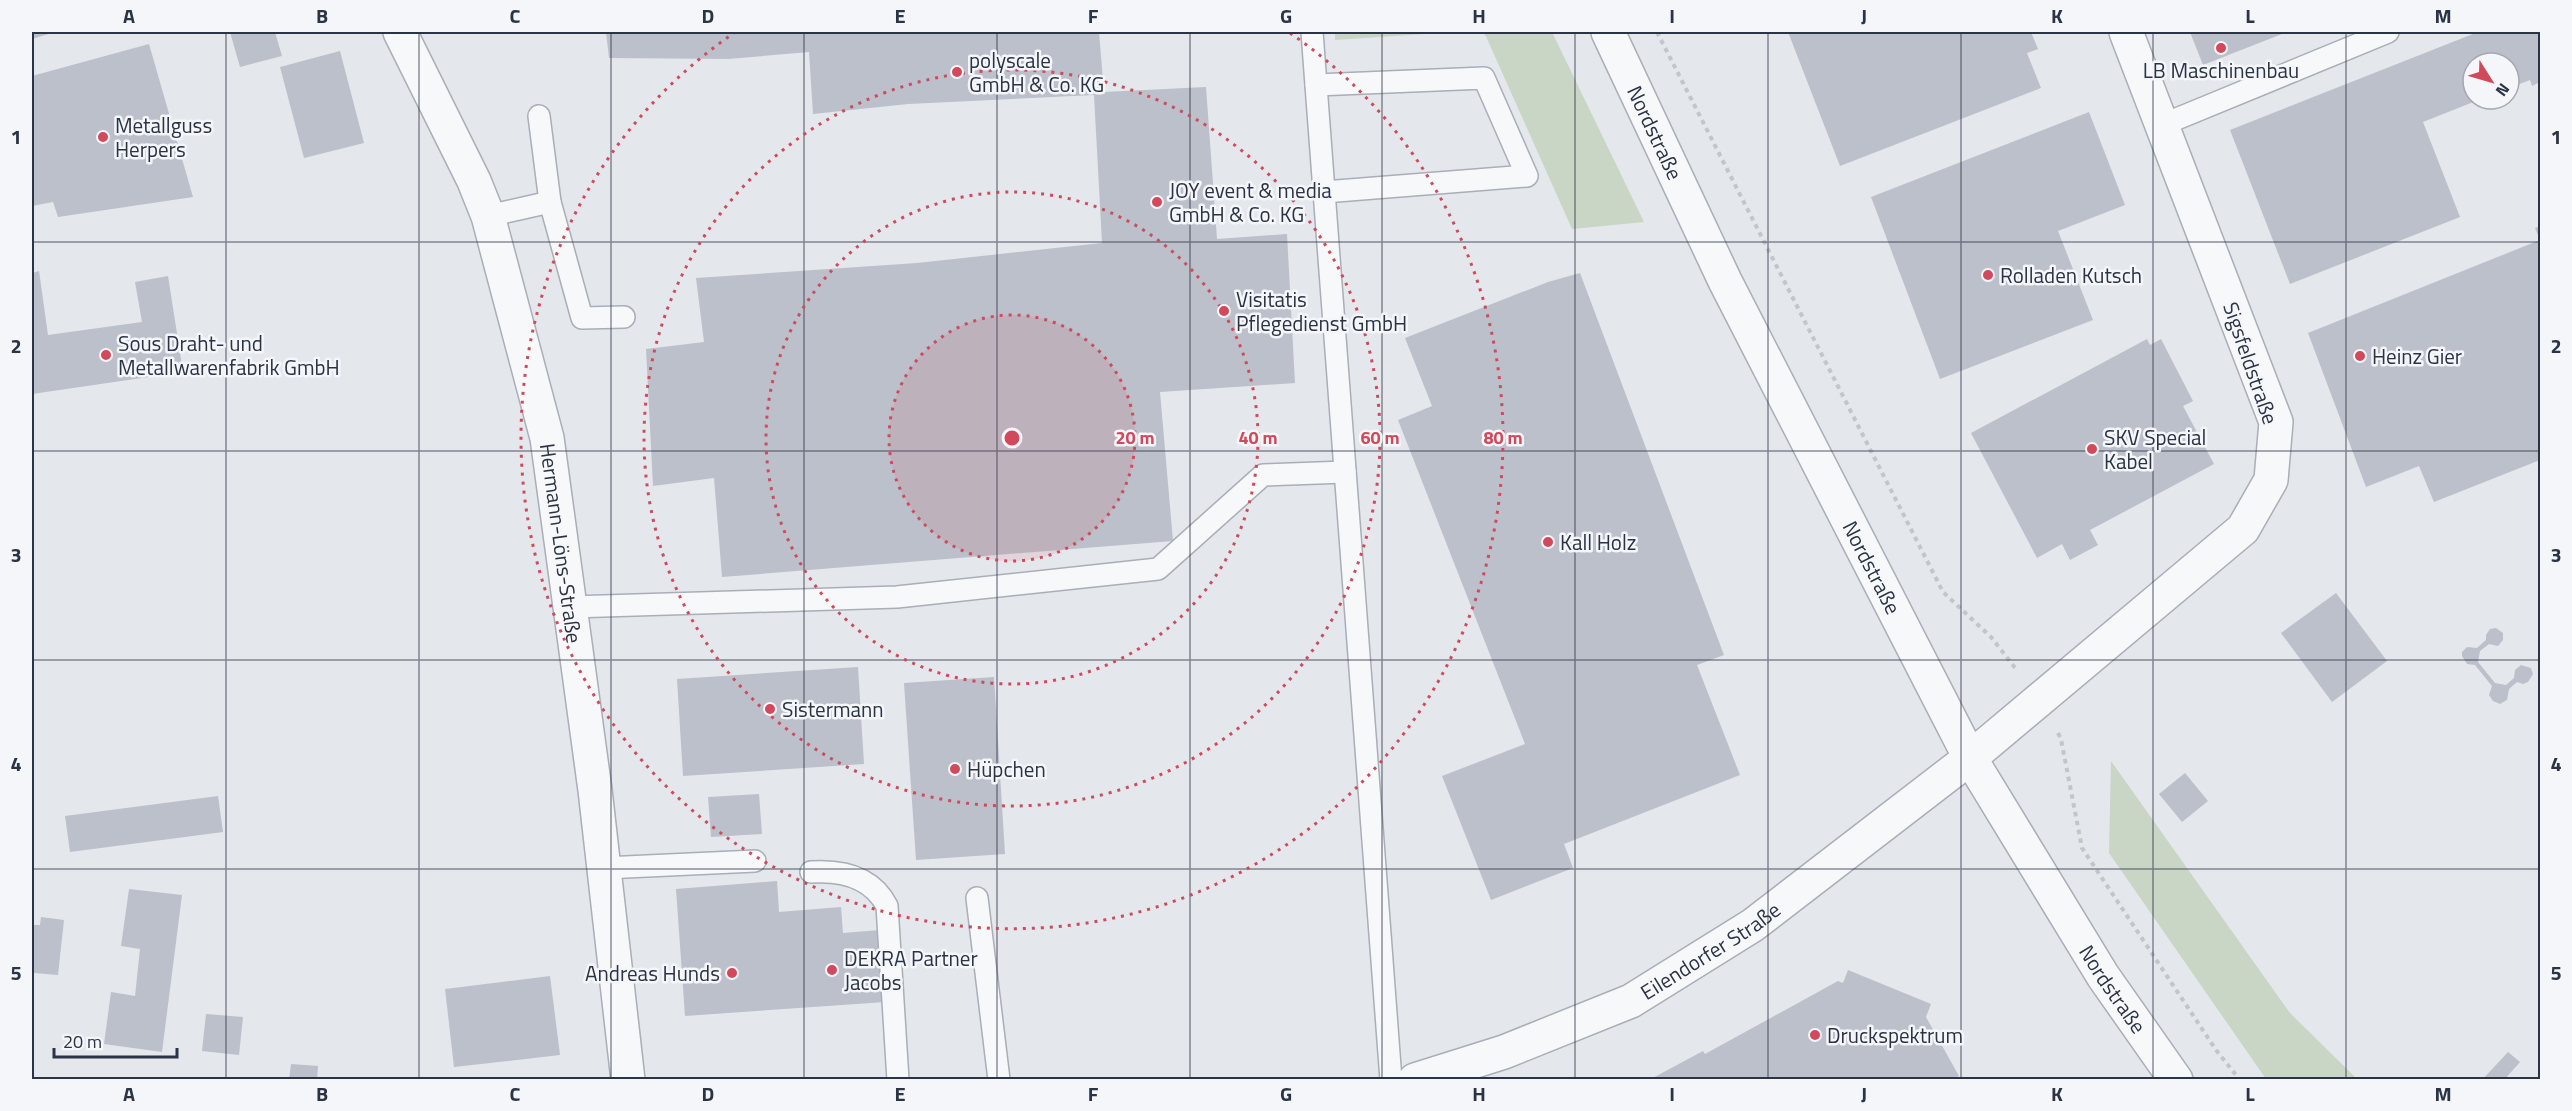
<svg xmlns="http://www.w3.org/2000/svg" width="2572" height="1111" viewBox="0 0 2572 1111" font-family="'Titillium Web',sans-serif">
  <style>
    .green { fill: #c9d6c5 }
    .building { fill: #bbc0ca }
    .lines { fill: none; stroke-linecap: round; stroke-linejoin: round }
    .service-casing { stroke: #a9aeb7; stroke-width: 24 }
    .minor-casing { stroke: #a9aeb7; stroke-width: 36 }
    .tertiary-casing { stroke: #a9aeb7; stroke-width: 36 }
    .path { stroke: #c2c5cb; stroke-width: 4; stroke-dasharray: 4.5 4.5; stroke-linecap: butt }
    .service { stroke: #f7f8fa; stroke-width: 21 }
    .minor { stroke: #f7f8fa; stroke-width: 33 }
    .tertiary { stroke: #f7f8fa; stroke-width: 33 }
    .grid { fill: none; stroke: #2b3445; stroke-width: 1.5; stroke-opacity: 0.55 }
    .ring { fill: none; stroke: #d1495b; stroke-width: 3; stroke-dasharray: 3 6 }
    .poi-dot { fill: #d1495b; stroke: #f4f6f9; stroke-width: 2 }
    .labels { text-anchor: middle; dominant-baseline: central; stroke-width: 5; stroke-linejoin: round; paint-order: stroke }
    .poi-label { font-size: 21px; fill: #2b3445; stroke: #f4f6f9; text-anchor: start }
    .street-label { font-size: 21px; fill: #2b3445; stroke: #f4f6f9 }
    .centre { fill: #d1495b; stroke: #f4f6f9; stroke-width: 3 }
    .ring-label { font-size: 18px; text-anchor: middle; font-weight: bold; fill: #d1495b; stroke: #f4f6f9; stroke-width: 5; stroke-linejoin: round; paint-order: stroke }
    .neatline { fill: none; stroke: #2b3445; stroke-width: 2 }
    .grid-label { font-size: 20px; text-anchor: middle; font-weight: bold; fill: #2b3445 }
  </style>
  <rect width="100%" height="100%" fill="#e4e7ec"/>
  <!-- green -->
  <g class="green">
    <path d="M1335 32H1454L1335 40Z"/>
    <path d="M1484 32H1552L1644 222 1572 229Z"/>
    <path d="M2111 761 2290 1013 2357 1079H2266L2109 853Z"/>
  </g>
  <!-- building -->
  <g class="building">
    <path d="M32 32H55L32 39Z"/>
    <path d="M230 32H275L282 56 240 67Z"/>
    <path d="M606 32H1099L1104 92 1206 87 1217 239 1287 234 1295 383 1160 392 1173 541 722 577 714 478 653 486 646 349 704 342 696 278 917 263 1102 243 1094 95 908 104 813 114 809 52 728 59 609 58Z"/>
    <path d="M1788 32H2031L2038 49 2027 53 2041 88 1840 166Z"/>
    <path d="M2190 32H2287L2203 65Z"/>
    <path d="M2478 32H2540V82L2532 86 2530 80 2509 88V63H2473V99H2481L2423 122 2460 217 2290 284 2230 130Z"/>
    <path d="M149 44 193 197 58 217 53 202 32 206V76Z"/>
    <path d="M340 51 364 143 304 158 280 67Z"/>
    <path d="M2089 112 2125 205 2058 231 2093 320 1940 379 1871 197Z"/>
    <path d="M2540 226V460L2434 502 2419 466 2366 487 2308 333 2540 240 2535 228Z"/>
    <path d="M39 271 48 335 142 322 135 282 168 276 183 372 32 394V273Z"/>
    <path d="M1580 273 1724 655 1697 665 1740 775 1564 844 1573 868 1491 900 1442 776 1525 744 1398 420 1432 406 1405 338 1548 282Z"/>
    <path d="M2147 339 2150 345 2161 339 2193 401 2183 406 2214 464 2090 530 2098 545 2070 560 2062 544 2037 558 1971 433Z"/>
    <path d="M2336 593 2387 661 2332 702 2281 633Z"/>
    <path d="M2496 628 2503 633V640L2498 646 2489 644 2480 651 2478 662 2495 683 2506 685 2514 678 2515 670 2521 665 2531 668 2533 674 2528 682 2523 684 2517 682 2509 689 2507 700 2500 704 2493 701 2489 695 2492 686 2475 665 2467 664 2462 656V652L2467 647 2477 648 2486 640V635L2490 629Z"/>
    <path d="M858 667 864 764 683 776 677 679Z"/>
    <path d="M994 677 1005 854 916 860 904 683Z"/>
    <path d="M2185 773 2208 801 2182 822 2159 794Z"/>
    <path d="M759 794 762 834 711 837 708 797Z"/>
    <path d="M218 796 223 832 70 852 65 816Z"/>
    <path d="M777 881 779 912 841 907 843 933 880 930 885 1002 685 1016 676 889Z"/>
    <path d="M129 889 182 895 162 1052 104 1044 111 992 135 996 140 949 121 946Z"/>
    <path d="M41 917 64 920 58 975 34 973 32 982V925H40Z"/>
    <path d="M1848 970 1931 1004 1926 1017 1959 1076 1952 1080H1649L1703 1051 1705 1054 1838 981 1843 983Z"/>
    <path d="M550 976 560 1055 454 1067 445 989Z"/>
    <path d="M206 1014 243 1017 239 1055 202 1051Z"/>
    <path d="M2508 1052 2520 1062 2504 1080H2482Z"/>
    <path d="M291 1064 318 1066 317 1080H289Z"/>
  </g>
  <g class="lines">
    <!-- service casing -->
    <g class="service-casing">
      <g id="service">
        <path d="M1312 32 1391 1080"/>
        <path d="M1316 85 1484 78 1527 176 1324 192"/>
        <path d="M2162 125 2388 32"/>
        <path d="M550 202 582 318 624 317"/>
        <path d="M488 216 550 202 539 116"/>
        <path d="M571 607 897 597 1158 569 1263 475 1345 472"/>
        <path d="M604 868 755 861"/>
        <path d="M811 872C842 870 872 877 887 906L898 1080"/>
        <path d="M977 898 999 1080"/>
      </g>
    </g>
    <!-- minor casing -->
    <g class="minor-casing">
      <g id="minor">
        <path id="s1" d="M400 32 474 181 488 216 547 438 595 790 628 1080"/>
        <path d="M1970 758 2243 529 2271 480 2276 422 2126 32"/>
      </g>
    </g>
    <!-- tertiary casing -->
    <g class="tertiary-casing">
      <g id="tertiary">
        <path id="s2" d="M1608 32 1725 281 1970 758 2103 976 2176 1080"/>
        <path id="s3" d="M1415 1080 1504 1052 1631 1001 1753 925 1970 758"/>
      </g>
    </g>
    <!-- path -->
    <g class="path">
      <path d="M1657 32 1943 592 1991 637 2016 669"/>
      <path d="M2058 733 2061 739 2082 848 2216 1050 2240 1080"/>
    </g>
    <!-- service -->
    <use href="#service" class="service"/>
    <!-- minor -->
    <use href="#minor" class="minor"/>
    <!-- tertiary -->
    <use href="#tertiary" class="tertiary"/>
  </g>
  <!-- grid -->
  <path class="grid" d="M226 32V1080M419 32V1080M611 32V1080M804 32V1080M997 32V1080M1190 32V1080M1382 32V1080M1575 32V1080M1768 32V1080M1961 32V1080M2153 32V1080M2346 32V1080M32 242H2540M32 451H2540M32 660H2540M32 869H2540"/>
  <!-- distance rings -->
  <circle cx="1012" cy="438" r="123" fill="#d1495b" fill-opacity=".12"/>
  <g class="ring">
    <circle cx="1012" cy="438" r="123"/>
    <circle cx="1012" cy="438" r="246"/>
    <circle cx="1012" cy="438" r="368"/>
    <path d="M1290 33A491 491 0 1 1 734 33"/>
  </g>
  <!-- markers -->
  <g class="poi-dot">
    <circle cx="2221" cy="48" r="6"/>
    <circle cx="957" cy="72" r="6"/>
    <circle cx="103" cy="137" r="6"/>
    <circle cx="1157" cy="202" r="6"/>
    <circle cx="1988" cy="275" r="6"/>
    <circle cx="1224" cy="311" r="6"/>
    <circle cx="106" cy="355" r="6"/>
    <circle cx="2360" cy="356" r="6"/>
    <circle cx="2092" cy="449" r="6"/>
    <circle cx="1548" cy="542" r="6"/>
    <circle cx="770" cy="709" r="6"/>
    <circle cx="955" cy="769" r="6"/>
    <circle cx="832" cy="970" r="6"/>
    <circle cx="732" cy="973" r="6"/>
    <circle cx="1815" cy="1035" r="6"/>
  </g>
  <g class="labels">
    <!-- poi labels -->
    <g class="poi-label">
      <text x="969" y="60">polyscale<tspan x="969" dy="24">GmbH &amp; Co. KG</tspan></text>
      <text x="2221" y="70" text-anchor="middle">LB Maschinenbau</text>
      <text x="115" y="125">Metallguss<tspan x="115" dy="24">Herpers</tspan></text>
      <text x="1169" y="190">JOY event &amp; media<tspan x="1169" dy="24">GmbH &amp; Co. KG</tspan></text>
      <text x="2000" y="275">Rolladen Kutsch</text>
      <text x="1236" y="299">Visitatis<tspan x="1236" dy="24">Pflegedienst GmbH</tspan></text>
      <text x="118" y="343">Sous Draht- und<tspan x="118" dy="24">Metallwarenfabrik GmbH</tspan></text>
      <text x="2372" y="356">Heinz Gier</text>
      <text x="2104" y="437">SKV Special<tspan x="2104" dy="24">Kabel</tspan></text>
      <text x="1560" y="542">Kall Holz</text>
      <text x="782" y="709">Sistermann</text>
      <text x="967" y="769">Hüpchen</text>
      <text x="844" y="958">DEKRA Partner<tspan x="844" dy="24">Jacobs</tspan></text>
      <text x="720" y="973" text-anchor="end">Andreas Hunds</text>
      <text x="1827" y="1035">Druckspektrum</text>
    </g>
    <!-- street labels -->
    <g class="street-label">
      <text stroke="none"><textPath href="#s2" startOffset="111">Nordstraße</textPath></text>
      <text transform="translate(2251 363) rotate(71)">Sigsfeldstraße</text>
      <text stroke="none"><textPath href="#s1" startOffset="540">Hermann-Löns-Straße</textPath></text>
      <text stroke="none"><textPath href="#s2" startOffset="597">Nordstraße</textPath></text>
      <text stroke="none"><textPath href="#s3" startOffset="324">Eilendorfer Straße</textPath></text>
      <text stroke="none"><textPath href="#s2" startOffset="1083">Nordstraße</textPath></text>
    </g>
  </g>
  <circle cx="1012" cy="438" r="9" class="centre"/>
  <g class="ring-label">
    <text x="1135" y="444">20 m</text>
    <text x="1258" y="444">40 m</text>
    <text x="1380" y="444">60 m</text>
    <text x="1503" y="444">80 m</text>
  </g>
  <!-- border -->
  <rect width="2572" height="1111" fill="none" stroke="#f4f6f9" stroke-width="66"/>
  <!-- north arrow -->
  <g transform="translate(2491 81) rotate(127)"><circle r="28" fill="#f4f6f9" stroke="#a4a8b1" stroke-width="1.5"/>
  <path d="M0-4.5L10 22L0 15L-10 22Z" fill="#d1495b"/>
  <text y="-9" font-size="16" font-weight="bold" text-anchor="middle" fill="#2b3445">N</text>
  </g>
  <!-- scale -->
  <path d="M54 1048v9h123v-9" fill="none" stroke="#2b3445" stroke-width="3"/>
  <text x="63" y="1048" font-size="18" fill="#2b3445" stroke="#f4f6f9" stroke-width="4.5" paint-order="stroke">20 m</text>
  <rect x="33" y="33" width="2506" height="1045" class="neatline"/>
  <g class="grid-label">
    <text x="129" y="23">A</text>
    <text x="322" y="23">B</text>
    <text x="515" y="23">C</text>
    <text x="708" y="23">D</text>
    <text x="900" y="23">E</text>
    <text x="1093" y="23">F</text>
    <text x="1286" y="23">G</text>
    <text x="1479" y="23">H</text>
    <text x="1672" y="23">I</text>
    <text x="1864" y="23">J</text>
    <text x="2057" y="23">K</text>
    <text x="2250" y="23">L</text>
    <text x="2443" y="23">M</text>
    <text x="16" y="144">1</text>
    <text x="2556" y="144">1</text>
    <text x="16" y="353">2</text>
    <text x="2556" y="353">2</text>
    <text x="16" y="562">3</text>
    <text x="2556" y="562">3</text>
    <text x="16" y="771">4</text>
    <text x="2556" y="771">4</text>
    <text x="16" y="980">5</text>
    <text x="2556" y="980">5</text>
    <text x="129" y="1101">A</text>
    <text x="322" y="1101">B</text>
    <text x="515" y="1101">C</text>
    <text x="708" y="1101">D</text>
    <text x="900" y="1101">E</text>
    <text x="1093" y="1101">F</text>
    <text x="1286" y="1101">G</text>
    <text x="1479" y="1101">H</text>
    <text x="1672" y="1101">I</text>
    <text x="1864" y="1101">J</text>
    <text x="2057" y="1101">K</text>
    <text x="2250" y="1101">L</text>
    <text x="2443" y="1101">M</text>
  </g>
</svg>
